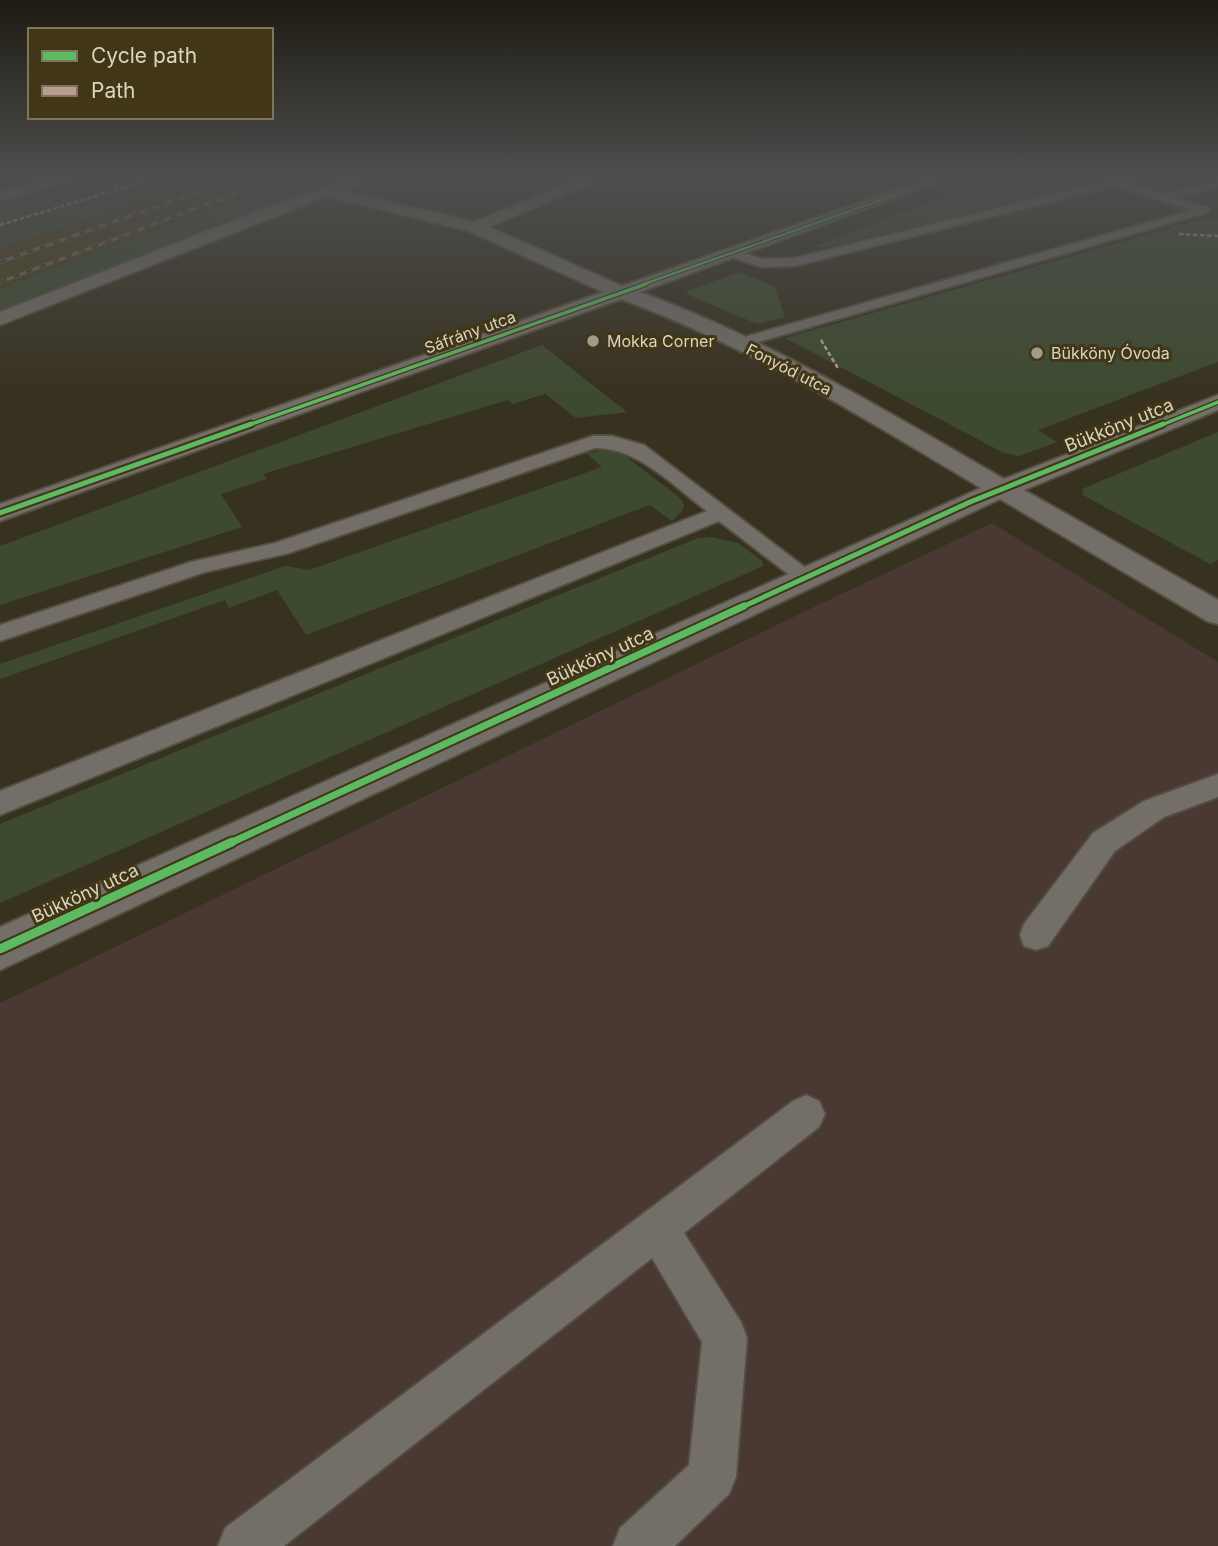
<svg xmlns="http://www.w3.org/2000/svg" width="1218" height="1546" viewBox="0 0 1218 1546" font-family="Inter,sans-serif">
  <style>
    .built { fill: #493d18 }
    .industrial { fill: #4a3832 }
    .green { fill: #3e4a30 }
    .lines { fill: none; stroke-linecap: round; stroke-linejoin: round }
    .lane-casing { stroke: #534e3f; stroke-width: 4 }
    .street-casing { stroke: #534e3f; stroke-width: 4 }
    .lane { fill: #736e68; fill-rule: evenodd }
    .street { fill: #736e68; fill-rule: evenodd }
    .rail-casing { stroke: #726c63; stroke-width: 3.5 }
    .rail { stroke: #413616; stroke-width: 2.5; stroke-dasharray: 7; stroke-linecap: butt }
    .quiet { stroke: #b99d93; stroke-width: 2.5; stroke-dasharray: 4.5 2.5; stroke-linecap: butt }
    .cycleway-far4-casing { stroke: #413616; stroke-width: 4.5 }
    .cycleway-far3-casing { stroke: #413616; stroke-width: 6 }
    .cycleway-far2-casing { stroke: #413616; stroke-width: 9 }
    .cycleway-far1-casing { stroke: #413616; stroke-width: 11 }
    .cycleway-casing { stroke: #413616; stroke-width: 13 }
    .cycleway-far4 { stroke: #5cba63; stroke-width: 2.5 }
    .cycleway-far3 { stroke: #5cba63; stroke-width: 3.5 }
    .cycleway-far2 { stroke: #5cba63; stroke-width: 5 }
    .cycleway-far1 { stroke: #5cba63; stroke-width: 7 }
    .cycleway { stroke: #5cba63; stroke-width: 9 }
    .poi-dot { fill: #a19b89; stroke: #413616; stroke-width: 2.5 }
    .labels { text-anchor: middle; dominant-baseline: central; stroke-width: 6; stroke-linejoin: round; paint-order: stroke }
    .far-street-label { font-size: 16px; fill: #dad4c2; stroke: #413616 }
    .far-poi-label { font-size: 16px; fill: #dad4c2; stroke: #413616; text-anchor: start }
    .street-label { font-size: 18px; fill: #dad4c2; stroke: #413616 }
  </style>
  <rect width="100%" height="100%" fill="#373120"/>
  <!-- built -->
  <path class="built" d="M212 176H297L0 290V249Z"/>
  <!-- industrial -->
  <path class="industrial" d="M992 523 1218 662V1546H0V1003L818 605Z"/>
  <!-- green -->
  <g class="green">
    <path d="M73 176H212L0 249V196Z"/>
    <path d="M297 176H369L0 319V290L13 284Z"/>
    <path d="M997 176H1053L1083 185 824 248 814 246Z"/>
    <path d="M1157 176 1175 181 1199 176 1180 181 1193 186C1174 191 1152 196 1135 183Z"/>
    <path d="M1205 218 1218 219V362L1038 430 1057 442 1019 456 1004 453 785 338Z"/>
    <path d="M740 272 775 287 785 317 757 324 687 294V291Z"/>
    <path d="M542 345 627 412 576 418 545 394 513 404 508 400 263 474 267 479 221 494 242 527 0 605V546Z"/>
    <path d="M1218 432V560L1210 564 1083 495 1082 489Z"/>
    <path d="M605 450 624 455 680 498 684 504 683 510 672 521 650 505 306 635 277 590 229 608 225 600 0 679V664L285 566 309 570 602 467 586 453Z"/>
    <path d="M711 537 738 543 762 561 763 566 0 903V824L698 538Z"/>
  </g>
  <g class="lines">
    <!-- lane casing -->
    <g class="lane-casing">
      <g id="lane">
        <path d="M1128 176H1147L1126 183 1165 194 1218 181V187L1177 198 1209 208V212L744 346 739 348 731 343 734 340 1192 210 1114 186 795 266 762 267 727 256V250L732 249 763 259 795 258Z"/>
        <path d="M593 436H612L644 445 819 578 816 583H800L719 521 0 815V791L707 511C673 486 639 448 595 448L289 553 205 572 0 641V625L191 562 275 543Z"/>
        <path d="M1218 774V797L1164 817 1115 851 1048 946 1036 950 1024 946 1020 935 1024 924 1093 833 1144 801Z"/>
        <path d="M806 1095 819 1101 825 1114 819 1127 684 1233 741 1322 747 1338 736 1477 729 1494 675 1546H613L620 1528 689 1465 702 1342 652 1258 284 1546H218L225 1528 793 1101Z"/>
      </g>
    </g>
    <!-- street casing -->
    <g class="street-casing">
      <g id="street">
        <path d="M55 176H80L78 179 0 201V191Z"/>
        <path d="M587 176H607L489 227 622 286 934 176H956L640 292C768 339 886 411 1004 479L1218 395V410L1024 490 1218 600V624L1207 621 1000 499 0 970V927L981 488C865 419 749 346 621 299L0 521V504L603 292 469 231 327 196 0 325V312L278 203 354 178 361 182 343 191 474 222Z"/>
      </g>
    </g>
    <!-- lane -->
    <use href="#lane" class="lane"/>
    <!-- street -->
    <use href="#street" class="street"/>
    <!-- rail casing -->
    <g class="rail-casing">
      <g id="rail">
        <path d="M0 262 243 176"/>
        <path d="M0 282 282 176"/>
      </g>
    </g>
    <!-- rail -->
    <use href="#rail" class="rail"/>
    <!-- quiet -->
    <g class="quiet">
      <path d="M0 196 73 176"/>
      <path d="M0 225 161 176"/>
      <path d="M1179 234 1218 236"/>
      <path d="M821 340 839 370"/>
    </g>
    <!-- cycleway-far4 casing -->
    <g class="cycleway-far4-casing">
      <path id="cycleway-far4" d="M641 285 949 176"/>
    </g>
    <!-- cycleway-far3 casing -->
    <g class="cycleway-far3-casing">
      <g id="cycleway-far3">
        <path d="M246 426 646 284"/>
        <path d="M1159 426 1218 402"/>
      </g>
    </g>
    <!-- cycleway-far2 casing -->
    <g class="cycleway-far2-casing">
      <g id="cycleway-far2">
        <path d="M0 513 251 424"/>
        <path d="M740 608 970 502 1163 424"/>
      </g>
    </g>
    <!-- cycleway-far1 casing -->
    <g class="cycleway-far1-casing">
      <path id="cycleway-far1" d="M228 844 744 606"/>
    </g>
    <!-- cycleway casing -->
    <g class="cycleway-casing">
      <path id="cycleway" d="M0 949 232 842"/>
    </g>
    <!-- cycleway-far4 -->
    <use href="#cycleway-far4" class="cycleway-far4"/>
    <!-- cycleway-far3 -->
    <use href="#cycleway-far3" class="cycleway-far3"/>
    <!-- cycleway-far2 -->
    <use href="#cycleway-far2" class="cycleway-far2"/>
    <!-- cycleway-far1 -->
    <use href="#cycleway-far1" class="cycleway-far1"/>
    <!-- cycleway -->
    <use href="#cycleway" class="cycleway"/>
  </g>
  <!-- sky -->
  <linearGradient id="sky" x2="0" y2="1"><stop stop-color="#1e1b12"/><stop offset="0.45" stop-color="#4d4e4e"/><stop offset="1" stop-color="#4d4e4e" stop-opacity="0"/></linearGradient>
  <rect width="1218" height="393" fill="url(#sky)"/>
  <!-- markers -->
  <g class="poi-dot">
    <circle cx="593" cy="341" r="7"/>
    <circle cx="1037" cy="353" r="7"/>
  </g>
  <g class="labels">
    <!-- far-street labels -->
    <g class="far-street-label">
      <text transform="translate(470 332) rotate(-20)">Sáfrány utca</text>
      <text transform="translate(789 369) rotate(27)">Fonyód utca</text>
    </g>
    <!-- far-poi labels -->
    <g class="far-poi-label">
      <text x="607" y="341">Mokka Corner</text>
      <text x="1051" y="353">Bükköny Óvoda</text>
    </g>
    <!-- street labels -->
    <g class="street-label">
      <text transform="translate(1119 425) rotate(-22)">Bükköny utca</text>
      <text transform="translate(600 656) rotate(-25)">Bükköny utca</text>
      <text transform="translate(85 893) rotate(-25)">Bükköny utca</text>
    </g>
  </g>
  <!-- legend -->
  <rect x="28" y="28" width="245" height="91" fill="#413616" stroke="#7e755b" stroke-width="2"/>
  <rect x="42" y="51" width="35" height="10" fill="#5cba63" stroke="#7e755b" stroke-width="2"/>
  <text x="91" y="63" font-size="21" fill="#dad4c2">Cycle path</text>
  <rect x="42" y="86" width="35" height="10" fill="#b99d93" stroke="#7e755b" stroke-width="2"/>
  <text x="91" y="98" font-size="21" fill="#dad4c2">Path</text>
</svg>
